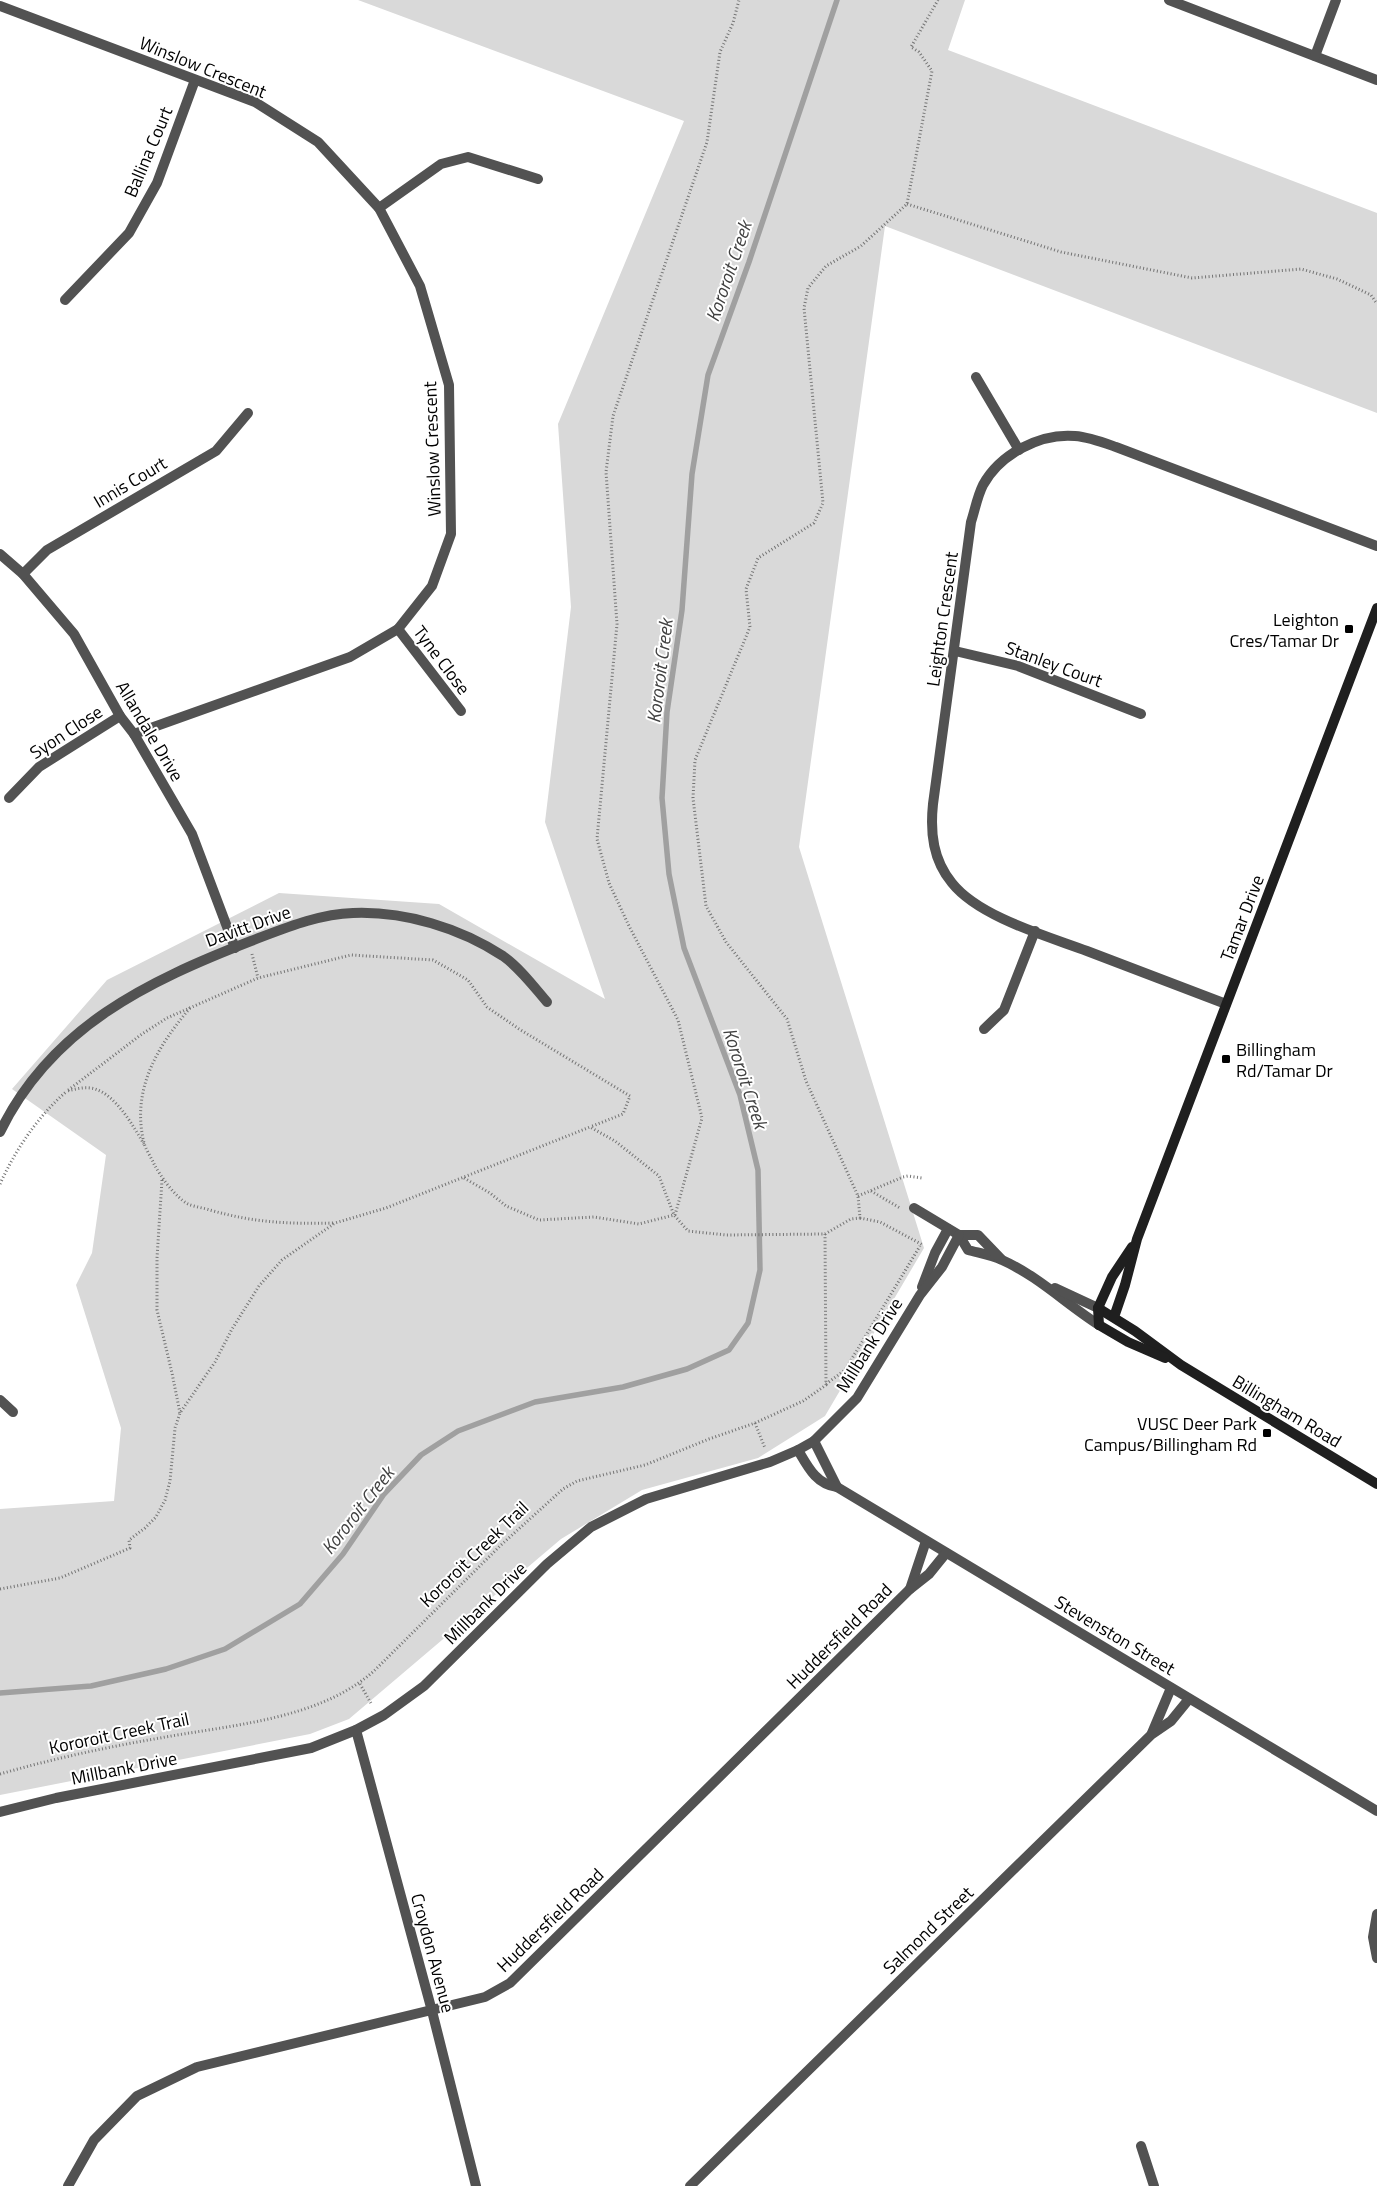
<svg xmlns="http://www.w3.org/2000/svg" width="1377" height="2186" viewBox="0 0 1377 2186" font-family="'Titillium Web',sans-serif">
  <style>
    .green { fill: #d9d9d9 }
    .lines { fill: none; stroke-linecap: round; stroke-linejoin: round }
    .stream { stroke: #a0a0a0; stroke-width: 5.5 }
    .path { stroke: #747474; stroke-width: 3; stroke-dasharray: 1 2.5; stroke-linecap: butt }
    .street { stroke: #525252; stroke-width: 10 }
    .secondary { stroke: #1f1f1f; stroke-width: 10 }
    .poi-dot { fill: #000; stroke: #fff; stroke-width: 2 }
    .labels { text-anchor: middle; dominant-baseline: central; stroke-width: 4; stroke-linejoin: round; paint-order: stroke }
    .street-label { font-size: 18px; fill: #000; stroke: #fff }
    .poi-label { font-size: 18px; fill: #000; stroke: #fff; text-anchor: end }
    .water-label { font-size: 19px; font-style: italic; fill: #414141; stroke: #fff }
  </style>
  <rect width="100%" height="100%" fill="#fff"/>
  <!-- green -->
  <path class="green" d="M358 0H965L948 50 1377 213V413L885 226 799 847 924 1248 825 1416 758 1458 642 1490 561 1539 349 1719 310 1734 0 1795V1509L114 1501 121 1428 76 1285 92 1253 106 1155 12 1089 107 980 279 893 439 904 605 999 545 822 571 607 558 424 684 121Z"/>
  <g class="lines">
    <!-- stream -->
    <path class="stream" d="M0 1693 91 1686 166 1669 225 1649 300 1604 343 1554 384 1494 421 1455 458 1431 535 1402 623 1387 687 1369 729 1350 748 1323 760 1270 758 1170 740 1095 684 948 669 874 662 798 667 712 682 610 692 474 708 375 749 262 837 0"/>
    <!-- path -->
    <g class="path">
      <path d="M907 204 1061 252 1192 278 1301 269 1337 279 1371 295 1377 304"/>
      <path d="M252 954 258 978"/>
      <path d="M190 1008C157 1047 131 1090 144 1143 146 1150 151 1157 154 1164 161 1177 175 1197 188 1204 195 1207 204 1208 210 1210 255 1223 289 1224 335 1223"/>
      <path d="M144 1144C133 1126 117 1096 95 1089 86 1086 76 1089 67 1091L142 1034 167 1018 258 978 351 955 433 960 468 980 487 1007 519 1029 630 1096 623 1114 590 1127"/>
      <path d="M464 1178 490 1193 506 1206 539 1220 594 1217 639 1224 674 1215"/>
      <path d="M162 1180 157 1258V1310L172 1373 180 1413"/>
      <path d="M0 1184C16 1149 38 1116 67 1091"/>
      <path d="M871 1191 900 1208"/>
      <path d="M858 1196 903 1177 908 1176 922 1178"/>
      <path d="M675 1215 702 1118 678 1020 629 926 609 883 597 839 617 624 606 472 613 416 707 142 720 52 733 23 739 0"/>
      <path d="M860 1218 880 1222 923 1245"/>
      <path d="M826 1384 845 1370 920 1246"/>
      <path d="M755 1423 765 1448"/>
      <path d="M0 1589 60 1578 130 1548 129 1540 145 1528 156 1517 165 1500 170 1481 175 1428 180 1413 215 1362 232 1329 259 1286 282 1260 335 1223 386 1208 590 1127 615 1141 659 1176 674 1215 688 1231 726 1235 825 1234 851 1219 860 1218 858 1196 806 1081 787 1019 726 942 706 906 693 798 695 760 750 627 746 589 758 558 814 523 823 503 804 308 808 288 826 266 861 246 907 204 932 71 919 52 911 47 938 0"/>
      <path d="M360 1684 372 1705"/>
      <path d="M0 1774C52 1759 107 1747 160 1738 230 1725 320 1720 375 1670L501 1545 563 1489 577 1481 645 1465 709 1439 755 1423 803 1401 826 1385 825 1234"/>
    </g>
    <!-- street -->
    <g class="street">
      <path d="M1169 0 1377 80"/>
      <path d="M0 6 255 102 318 142 379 208 420 286 449 385 451 534 432 586 398 629 350 657 134 734"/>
      <path d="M1315 56 1336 0"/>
      <path d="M379 208 441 164 468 157 538 179"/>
      <path d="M65 300 129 233 157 183 195 80"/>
      <path d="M976 377 1019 450"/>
      <path d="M0 554 23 574 74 634 120 716 134 734 192 834 235 948"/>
      <path d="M23 574 47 550 216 451 248 413"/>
      <path d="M398 629 461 711"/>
      <path d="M955 651 1018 666 1141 714"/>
      <path d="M9 798 39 767 120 716"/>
      <path d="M1226 1004C1180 986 1133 969 1087 951 1047 936 979 917 952 883 933 860 930 833 933 804L971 522C975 510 977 497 983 485 1000 454 1040 433 1075 436 1089 437 1102 442 1116 447L1377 546"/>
      <path d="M984 1029 1004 1010 1035 931"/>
      <path d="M0 1132C51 1027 148 981 251 941 283 929 318 914 353 913 405 911 460 928 503 956 520 968 534 987 547 1002"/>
      <path d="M914 1208 959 1235 968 1250C979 1253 992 1255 1002 1260 1038 1276 1066 1304 1099 1325"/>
      <path d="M959 1235H978L1001 1259"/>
      <path d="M922 1287 935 1253 948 1229"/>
      <path d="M1055 1288 1098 1308"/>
      <path d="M0 1400 13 1412"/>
      <path d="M814 1441 837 1487"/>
      <path d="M798 1450C808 1467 816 1484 837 1487L1377 1811"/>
      <path d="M910 1589 926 1541"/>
      <path d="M356 1730 432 2011 476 2186"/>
      <path d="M1152 1733 1171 1688"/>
      <path d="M0 1812 56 1798 311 1748 356 1730 384 1715 424 1686 547 1564 591 1527 646 1499 770 1462 798 1450 814 1441 857 1398 920 1295 942 1267 959 1235"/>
      <path d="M1377 1914 1373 1937 1377 1958"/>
      <path d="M1141 2146 1154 2186"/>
      <path d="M68 2186 94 2140 137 2096 197 2067 485 1997 510 1983 910 1589 929 1574 946 1553"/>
      <path d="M690 2186 1152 1734 1171 1721 1189 1699"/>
    </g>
    <!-- secondary -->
    <g class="secondary">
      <path d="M1098 1308 1135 1331 1181 1365 1377 1484"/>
      <path d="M1114 1317 1125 1285 1137 1239 1377 608"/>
      <path d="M1099 1325 1098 1308 1112 1277 1132 1247"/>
      <path d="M1099 1325 1128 1342 1165 1358"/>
    </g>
  </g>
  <!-- markers -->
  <g class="poi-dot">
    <rect x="1344" y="624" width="10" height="10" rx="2.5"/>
    <rect x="1221" y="1054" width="10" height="10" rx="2.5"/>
    <rect x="1262" y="1428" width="10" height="10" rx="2.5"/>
  </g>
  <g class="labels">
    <!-- street labels -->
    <g class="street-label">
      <text transform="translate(203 67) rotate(22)">Winslow Crescent</text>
      <text transform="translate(148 152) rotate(-67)">Ballina Court</text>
      <text transform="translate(432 449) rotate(-92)">Winslow Crescent</text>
      <text transform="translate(130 482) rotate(-31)">Innis Court</text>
      <text transform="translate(942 619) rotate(-82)">Leighton Crescent</text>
      <text transform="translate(442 660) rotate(53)">Tyne Close</text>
      <text transform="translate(1054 664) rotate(20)">Stanley Court</text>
      <text transform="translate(150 731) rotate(59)">Allandale Drive</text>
      <text transform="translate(66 732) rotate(-33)">Syon Close</text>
      <text transform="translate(1242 918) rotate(-69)">Tamar Drive</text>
      <text transform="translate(248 926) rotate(-20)">Davitt Drive</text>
      <text transform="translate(869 1345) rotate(-58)">Millbank Drive</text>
      <text transform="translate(1287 1411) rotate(31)">Billingham Road</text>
      <text transform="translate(474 1554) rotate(-44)">Kororoit Creek Trail</text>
      <text transform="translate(485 1603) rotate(-45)">Millbank Drive</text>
      <text transform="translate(1115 1635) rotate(31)">Stevenston Street</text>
      <text transform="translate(839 1636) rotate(-45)">Huddersfield Road</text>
      <text transform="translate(119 1733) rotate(-12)">Kororoit Creek Trail</text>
      <text transform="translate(124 1768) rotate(-11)">Millbank Drive</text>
      <text transform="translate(550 1920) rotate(-44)">Huddersfield Road</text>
      <text transform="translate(928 1930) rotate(-44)">Salmond Street</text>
      <text transform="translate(433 1953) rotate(75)">Croydon Avenue</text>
    </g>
    <!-- poi labels -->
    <g class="poi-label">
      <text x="1339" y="619">Leighton<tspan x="1339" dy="21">Cres/Tamar Dr</tspan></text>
      <text x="1236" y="1049" text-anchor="start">Billingham<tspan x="1236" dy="21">Rd/Tamar Dr</tspan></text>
      <text x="1257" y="1423">VUSC Deer Park<tspan x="1257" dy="21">Campus/Billingham Rd</tspan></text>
    </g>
    <!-- water labels -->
    <g class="water-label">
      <text transform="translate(728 271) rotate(-71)">Kororoit Creek</text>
      <text transform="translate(659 671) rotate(-83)">Kororoit Creek</text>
      <text transform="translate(746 1078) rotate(72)">Kororoit Creek</text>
      <text transform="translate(357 1510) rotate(-52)">Kororoit Creek</text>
    </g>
  </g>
</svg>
